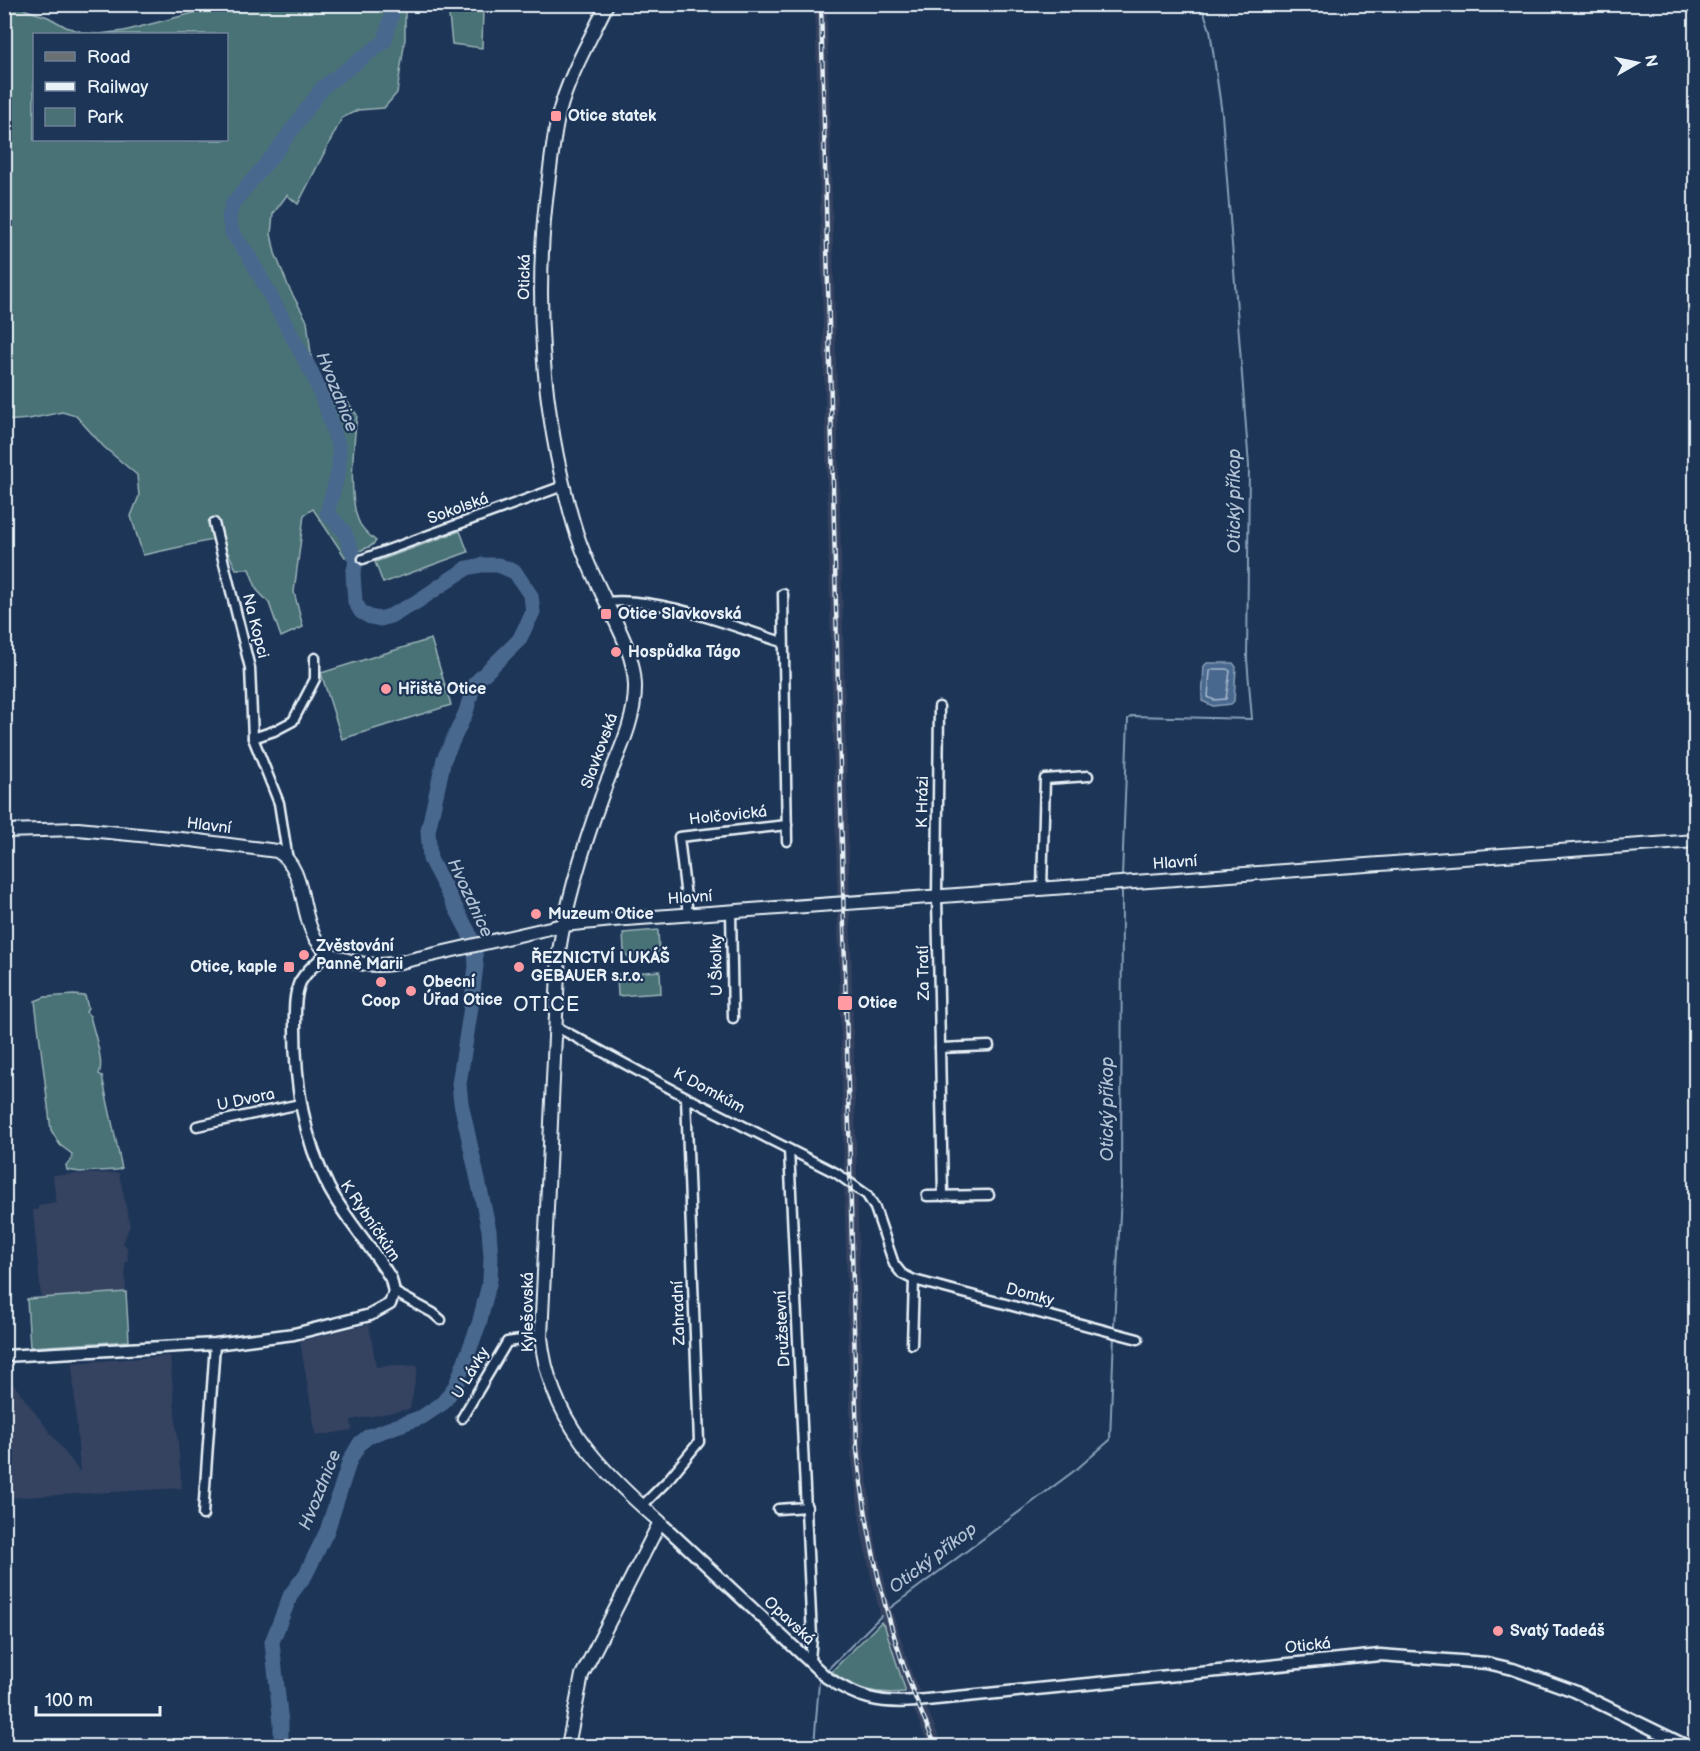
<svg xmlns="http://www.w3.org/2000/svg" width="1700" height="1751" viewBox="0 0 1700 1751" font-family="'Balsamiq Sans',sans-serif">
  <style>
    .built { fill: #344361 }
    .green { fill: #4a7276; stroke: #99b2b7; stroke-width: 1.5; fill-rule: evenodd }
    .water { fill: #49688e; stroke: #899fb8; stroke-width: 1.5 }
    .lines { fill: none; stroke-linecap: round; stroke-linejoin: round }
    .shore { stroke: #a8bace; stroke-width: 1.5 }
    .stream { stroke: #899fb8; stroke-width: 2 }
    .river { stroke: #49688e; stroke-width: 15 }
    .minor-casing { stroke: #e8f1f8; stroke-width: 13 }
    .tertiary-casing { stroke: #e8f1f8; stroke-width: 15 }
    .secondary-casing { stroke: #e8f1f8; stroke-width: 16 }
    .primary-casing { stroke: #e8f1f8; stroke-width: 18 }
    .minor { stroke: #1d3557; stroke-width: 8 }
    .tertiary { stroke: #1d3557; stroke-width: 10 }
    .secondary { stroke: #1d3557; stroke-width: 12 }
    .primary { stroke: #6a7074; stroke-width: 14 }
    .rail-casing { stroke: #e8f1f8; stroke-width: 4.5 }
    .rail { stroke: #1d3557; stroke-width: 2; stroke-dasharray: 7; stroke-linecap: butt }
    .poi-dot { fill: #ff9aa2; stroke: #1d3557; stroke-width: 2 }
    .labels { text-anchor: middle; dominant-baseline: central; stroke-width: 4.5; stroke-linejoin: round; paint-order: stroke }
    .poi-label { font-size: 16px; font-weight: bold; fill: #e8f1f8; stroke: #1d3557; text-anchor: start }
    .street-label { font-size: 16px; fill: #e8f1f8; stroke: #1d3557 }
    .water-label { font-size: 18px; font-style: italic; fill: #b0c1d3; stroke: #1d3557 }
    .quarter-label { font-size: 20px; letter-spacing: 1.5px; fill: #e8f1f8; stroke: #1d3557 }
  </style>
  <rect width="100%" height="100%" fill="#1d3557"/>
  <filter id="ink" filterUnits="userSpaceOnUse"><feTurbulence type="fractalNoise" baseFrequency=".0167" numOctaves="2"/><feDisplacementMap in="SourceGraphic" scale="12" xChannelSelector="R" yChannelSelector="G"/><feConvolveMatrix kernelMatrix="1 2 1 2 8 2 1 2 1" color-interpolation-filters="sRGB"/></filter>
  <g filter="url(#ink)">
    <!-- built -->
    <g class="built">
      <path d="M815 5H827L864 1451 874 1534 890 1605 913 1676 943 1746H929L906 1692 882 1623 862 1536 851 1452Z"/>
      <path d="M119 1173 130 1226 123 1243 127 1247 128 1260 125 1264 126 1292 41 1298 33 1210H38V1205L56 1202 53 1175Z"/>
      <path d="M369 1324 376 1367 394 1365 418 1366 410 1409 351 1420 352 1430 316 1436 300 1341Z"/>
      <path d="M170 1356 182 1488 5 1498V1373L80 1472 72 1363Z"/>
    </g>
    <!-- green -->
    <g class="green">
      <path d="M5 5H19L26 10 48 17 66 27 85 33 99 34 124 31 224 5H405V39L397 93 384 108 358 110 342 118 298 204 287 195 273 214 271 234 275 253 289 288 307 321 314 378 319 390 334 383 357 415C354 441 347 500 360 524 364 531 370 536 376 541L371 546 345 557 313 509 304 515 294 592 303 627 281 637 269 603 257 590 249 569H236L221 538 143 555 131 516 139 496 137 475 104 447 76 416 62 412 29 419 5 421ZM34 34H226V140H34Z"/>
      <path d="M441 5H485L483 8 482 48 452 44 449 15Z"/>
      <path d="M460 531 468 552 383 583 375 562Z"/>
      <path d="M431 639 451 705 342 739 321 673Z"/>
      <path d="M658 930 659 952 647 962 633 963 624 952 623 933Z"/>
      <path d="M660 971 661 993 618 996 617 974Z"/>
      <path d="M74 995 85 996 88 1008 86 1012 90 1016C93 1030 105 1062 99 1074L102 1076 121 1164 122 1168 117 1170 80 1172 67 1170 66 1165 71 1161 72 1154 60 1145 51 1130 35 1001 45 997Z"/>
      <path d="M126 1292 129 1341 30 1347 27 1299Z"/>
      <path d="M881 1622 885 1627 905 1689V1692C879 1695 851 1690 832 1671Z"/>
    </g>
    <!-- water -->
    <path class="water" d="M1207 663H1233L1236 667 1234 701 1231 704 1213 706 1202 701 1204 666Z"/>
    <g class="lines">
      <!-- shore -->
      <path class="shore" d="M1213 669H1227L1230 671 1226 699 1214 700 1208 697 1210 671Z"/>
      <!-- stream -->
      <g class="stream">
        <path d="M1122 876 1128 719 1132 716 1252 719 1247 659 1249 466 1222 114 1210 30 1201 4"/>
        <path d="M1114 1326 1121 1196 1122 891"/>
        <path d="M890 1608 1078 1468 1110 1440 1114 1335"/>
        <path d="M826 1671 881 1616"/>
        <path d="M814 1746 819 1682 821 1679"/>
      </g>
      <!-- river -->
      <path class="river" d="M281 1746V1723L272 1642 291 1594 306 1574 327 1531 350 1460 360 1443 369 1436 422 1417 443 1403 456 1385 479 1324 490 1280 491 1257 489 1230 461 1103 459 1084 471 1007 476 966 475 953 469 933 430 859 428 831 444 759 466 712 474 684 519 640 533 612 531 596 515 572 498 565H482L467 568 415 603 390 616 380 619 370 617 361 612 355 602 353 574 356 562 344 531 327 513 339 470V448L327 410 312 373 249 256 232 233 229 217 233 203 275 153 323 87 385 41 392 13V4"/>
      <!-- minor casing -->
      <g class="minor-casing">
        <g id="minor">
          <path d="M214 523 250 668 253 738 279 803 288 860"/>
          <path d="M363 559 563 486"/>
          <path d="M783 594 787 841"/>
          <path d="M606 602C660 596 731 626 782 642"/>
          <path d="M939 707 937 897 943 1196"/>
          <path d="M253 738 274 731 293 721 315 679V658"/>
          <path d="M1042 889 1045 779 1088 776"/>
          <path d="M731 912 733 1018"/>
          <path d="M688 915 679 837 787 825"/>
          <path d="M555 1026 686 1097 836 1173 867 1195 875 1208 894 1264 902 1274 914 1280 1138 1339"/>
          <path d="M940 1048 989 1046"/>
          <path d="M197 1126 300 1104"/>
          <path d="M789 1150 812 1637 810 1660"/>
          <path d="M927 1196 989 1195"/>
          <path d="M394 1292 433 1313 441 1320"/>
          <path d="M912 1344 914 1280"/>
          <path d="M462 1418 507 1342 541 1337"/>
          <path d="M642 1506 667 1481 699 1442 686 1097"/>
          <path d="M778 1509 807 1507"/>
          <path d="M203 1515 215 1344"/>
        </g>
      </g>
      <!-- tertiary casing -->
      <g class="tertiary-casing">
        <g id="tertiary">
          <path d="M4 1356 215 1344 294 1334 370 1315 390 1304 394 1292 391 1279C372 1247 346 1220 329 1188 303 1137 295 1084 295 1028 295 1013 294 996 300 982 307 970 318 961 329 953"/>
          <path d="M660 1522 826 1677C857 1698 879 1704 916 1701L1380 1655 1487 1663 1513 1669 1574 1691 1687 1746"/>
        </g>
      </g>
      <!-- secondary casing -->
      <g class="secondary-casing">
        <g id="secondary">
          <path d="M4 831 78 829 191 840 277 851C312 871 295 930 329 953 335 957 343 959 351 961 365 965 377 966 392 964L563 925 613 920 1696 841"/>
          <path d="M568 1746 582 1675 660 1522C601 1471 549 1419 541 1337L559 951C567 899 583 848 601 798 613 762 636 725 635 685 634 655 619 629 606 602 594 577 582 552 574 525 541 413 533 291 549 176 552 155 554 134 559 113 569 75 590 40 607 4"/>
        </g>
      </g>
      <!-- primary casing -->
      <g class="primary-casing">
        <path id="primary" d="M1693 4 1696 7"/>
      </g>
      <!-- minor -->
      <use href="#minor" class="minor"/>
      <!-- tertiary -->
      <use href="#tertiary" class="tertiary"/>
      <!-- secondary -->
      <use href="#secondary" class="secondary"/>
      <!-- primary -->
      <use href="#primary" class="primary"/>
      <!-- rail casing -->
      <g class="rail-casing">
        <path id="rail" d="M821 4 857 1449C868 1552 892 1652 936 1746"/>
      </g>
      <!-- rail -->
      <use href="#rail" class="rail"/>
    </g>
  </g>
  <!-- markers -->
  <g class="poi-dot">
    <rect x="550" y="110" width="12" height="12" rx="3"/>
    <rect x="600" y="608" width="12" height="12" rx="3"/>
    <circle cx="616" cy="652" r="6"/>
    <circle cx="386" cy="689" r="6"/>
    <circle cx="536" cy="914" r="6"/>
    <circle cx="304" cy="955" r="6"/>
    <rect x="283" y="961" width="12" height="12" rx="3"/>
    <circle cx="519" cy="967" r="6"/>
    <circle cx="381" cy="982" r="6"/>
    <circle cx="411" cy="991" r="6"/>
    <rect x="837" y="995" width="16" height="16" rx="3"/>
    <circle cx="1498" cy="1631" r="6"/>
  </g>
  <g class="labels">
    <!-- poi labels -->
    <g class="poi-label">
      <text x="568" y="116">Otice statek</text>
      <text x="618" y="614">Otice Slavkovská</text>
      <text x="628" y="652">Hospůdka Tágo</text>
      <text x="398" y="689">Hřiště Otice</text>
      <text x="548" y="914">Muzeum Otice</text>
      <text x="316" y="946">Zvěstování<tspan x="316" dy="18">Panně Marii</tspan></text>
      <text x="531" y="958">ŘEZNICTVÍ LUKÁŠ<tspan x="531" dy="18">GEBAUER s.r.o.</tspan></text>
      <text x="277" y="967" text-anchor="end">Otice, kaple</text>
      <text x="423" y="982">Obecní<tspan x="423" dy="18">Úřad Otice</tspan></text>
      <text x="381" y="1001" text-anchor="middle">Coop</text>
      <text x="858" y="1003">Otice</text>
      <text x="1510" y="1631">Svatý Tadeáš</text>
    </g>
    <!-- street labels -->
    <g class="street-label">
      <text transform="translate(525 277) rotate(-89)">Otická</text>
      <text transform="translate(458 509) rotate(-20)">Sokolská</text>
      <text transform="translate(255 626) rotate(76)">Na Kopci</text>
      <text transform="translate(600 751) rotate(-70)">Slavkovská</text>
      <text transform="translate(923 802) rotate(-89)">K Hrázi</text>
      <text transform="translate(728 816) rotate(-6)">Holčovická</text>
      <text transform="translate(209 826) rotate(7)">Hlavní</text>
      <text transform="translate(1175 863) rotate(-4)">Hlavní</text>
      <text transform="translate(690 898) rotate(-4)">Hlavní</text>
      <text transform="translate(717 965) rotate(-91)">U Školky</text>
      <text transform="translate(924 973) rotate(-91)">Za Tratí</text>
      <text transform="translate(709 1091) rotate(28)">K Domkům</text>
      <text transform="translate(246 1100) rotate(-12)">U Dvora</text>
      <text transform="translate(370 1221) rotate(56)">K Rybníčkům</text>
      <text transform="translate(1030 1295) rotate(15)">Domky</text>
      <text transform="translate(528 1312) rotate(-90)">Kylešovská</text>
      <text transform="translate(679 1313) rotate(-92)">Zahradní</text>
      <text transform="translate(783 1329) rotate(-93)">Družstevní</text>
      <text transform="translate(471 1373) rotate(-59)">U Lávky</text>
      <text transform="translate(789 1621) rotate(43)">Opavská</text>
      <text transform="translate(1308 1646) rotate(-6)">Otická</text>
    </g>
    <!-- water labels -->
    <g class="water-label">
      <text transform="translate(337 392) rotate(68)">Hvozdnice</text>
      <text transform="translate(1234 501) rotate(-90)">Otický příkop</text>
      <text transform="translate(470 898) rotate(65)">Hvozdnice</text>
      <text transform="translate(1107 1109) rotate(-90)">Otický příkop</text>
      <text transform="translate(320 1490) rotate(-68)">Hvozdnice</text>
      <text transform="translate(933 1558) rotate(-37)">Otický příkop</text>
    </g>
    <!-- quarter labels -->
    <g class="quarter-label">
      <text x="547" y="1005">OTICE</text>
    </g>
  </g>
  <!-- margin -->
  <rect width="1700" height="1751" fill="none" stroke="#1d3557" stroke-width="24"/>
  <rect x="12" y="12" width="1676" height="1727" fill="none" stroke="#e8f1f8" stroke-width="2" filter="url(#ink)"/>
  <!-- legend -->
  <rect x="33" y="33" width="195" height="108" fill="#1d3557" stroke="#6e8097" stroke-width="1.5"/>
  <rect x="45" y="52" width="30" height="9" fill="#6a7074" stroke="#6e8097" stroke-width="1.5"/>
  <text x="87" y="63" font-size="18" fill="#e8f1f8">Road</text>
  <rect x="45" y="82" width="30" height="9" fill="#e8f1f8" stroke="#6e8097" stroke-width="1.5"/>
  <text x="87" y="93" font-size="18" fill="#e8f1f8">Railway</text>
  <rect x="45" y="108" width="30" height="18" fill="#4a7276" stroke="#6e8097" stroke-width="1.5"/>
  <text x="87" y="123" font-size="18" fill="#e8f1f8">Park</text>
  <!-- north arrow -->
  <g transform="translate(1637 63) rotate(81)" stroke="#1d3557" stroke-width="4.5" paint-order="stroke">
  <path d="M0-4.5L10 22L0 15L-10 22Z" fill="#e8f1f8"/>
  <text y="-9" font-size="16" font-weight="bold" text-anchor="middle" fill="#e8f1f8">N</text>
  </g>
  <!-- scale -->
  <path d="M36 1706v9h124v-9" fill="none" stroke="#e8f1f8" stroke-width="3"/>
  <text x="45" y="1706" font-size="18" fill="#e8f1f8" stroke="#1d3557" stroke-width="4.5" paint-order="stroke">100 m</text>
</svg>
